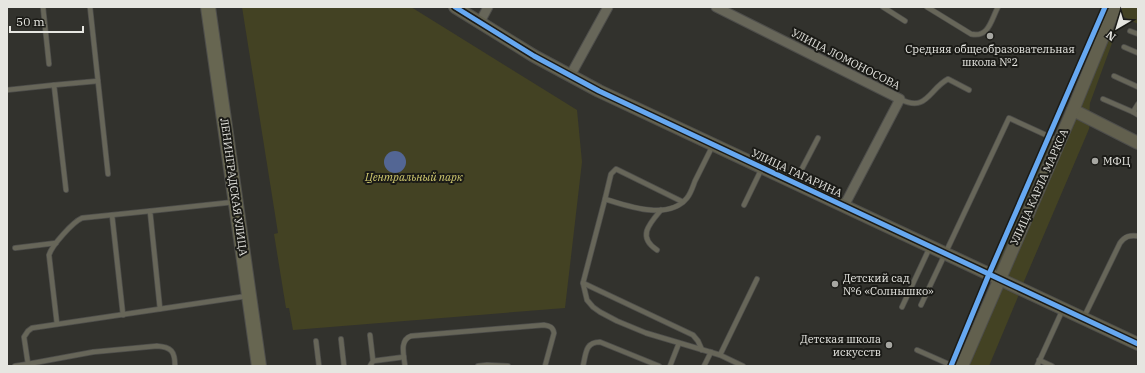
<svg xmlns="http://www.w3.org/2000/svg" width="1145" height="373" viewBox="0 0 1145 373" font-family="'IBM Plex Serif',serif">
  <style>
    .green { fill: #434223 }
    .water { fill: #536694 }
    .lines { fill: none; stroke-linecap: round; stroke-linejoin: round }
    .lane-casing { stroke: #4e4e4b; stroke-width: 6 }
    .street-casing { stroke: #4e4e4b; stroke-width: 11 }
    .secondary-casing { stroke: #4e4e4b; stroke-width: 14 }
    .primary-casing { stroke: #4e4e4b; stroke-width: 16 }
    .lane { stroke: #676659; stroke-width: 4.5 }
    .street { stroke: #676659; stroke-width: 9 }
    .secondary { stroke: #62604e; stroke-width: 12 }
    .primary { stroke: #676651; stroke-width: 14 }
    .cycleway-casing { stroke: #1b1b17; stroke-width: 8 }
    .cycleway { stroke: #66a8f1; stroke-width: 5 }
    .poi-dot { fill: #a7a7a2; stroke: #1b1b17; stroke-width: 1.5 }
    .labels { text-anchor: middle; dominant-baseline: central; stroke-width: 4; stroke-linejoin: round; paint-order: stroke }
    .poi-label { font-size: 11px; fill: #e6e6e1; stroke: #1b1b17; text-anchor: start }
    .street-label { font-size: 11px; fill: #e6e6e1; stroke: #1b1b17 }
    .park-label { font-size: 11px; font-style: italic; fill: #d1ca6f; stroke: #1b1b17 }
  </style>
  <rect width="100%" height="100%" fill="#32322d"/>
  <!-- green -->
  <g class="green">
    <path d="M242 7H411L577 110 582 162 565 308 293 330 289 308H286L274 234 278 233Z"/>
    <path d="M1116 7H1138V24L1122 16 1090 103 1089 116 1075 109Z"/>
    <path d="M1073 114 1090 123 1089 129 1022 286 1003 278Z"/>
    <path d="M1049 139 1057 143 999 275 992 271Z"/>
    <path d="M1001 284 1020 292 989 366H966Z"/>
  </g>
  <!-- water -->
  <circle class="water" cx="395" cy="162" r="11"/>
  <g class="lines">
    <!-- lane casing -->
    <g class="lane-casing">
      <g id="lane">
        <path d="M43 7 49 64"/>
        <path d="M90 7 108 174"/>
        <path d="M883 7 905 21"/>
        <path d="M927 7 971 34C989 38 991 20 998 7"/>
        <path d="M1130 31 1138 34"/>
        <path d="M1124 47 1138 53"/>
        <path d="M1114 76 1138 87"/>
        <path d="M54 85 98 81"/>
        <path d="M7 90 54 85 66 190"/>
        <path d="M900 99C927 113 929 89 948 79L969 90"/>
        <path d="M1103 99 1133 112"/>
        <path d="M1138 104 1133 112 1138 115"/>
        <path d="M713 145C707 157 701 169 695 181 693 186 691 193 687 198 668 221 628 206 605 199L583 283 587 300 593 307 600 312 617 321 646 333 720 355 743 366"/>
        <path d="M795 182 818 138"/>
        <path d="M605 199 611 174 616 169 683 202"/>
        <path d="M744 205 762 168"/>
        <path d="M112 215 123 315"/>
        <path d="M15 248 56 243"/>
        <path d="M657 250C637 237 649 224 661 210"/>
        <path d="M583 283 693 335 698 341 702 350"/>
        <path d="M921 305 1009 118 1059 141"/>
        <path d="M902 307 930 247"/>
        <path d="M160 309 150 211 234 202"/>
        <path d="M1084 317 1120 243C1125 236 1130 235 1138 236"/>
        <path d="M57 324 49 255C52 245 73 222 82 218L150 211"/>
        <path d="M370 335 373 361 370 366"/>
        <path d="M341 339 344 366"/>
        <path d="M316 341 319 366"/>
        <path d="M917 350 953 366"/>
        <path d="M720 355 757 279"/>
        <path d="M1039 360 1052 366"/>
        <path d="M373 361 404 357"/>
        <path d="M28 364 93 352 157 346C171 347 175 351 175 366"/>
        <path d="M15 366 28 364 24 337 28 331 32 328 247 296"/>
        <path d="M405 366C404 356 399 340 411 336L544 325C550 326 553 327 554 333L545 366"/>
        <path d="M478 366 487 365 508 366"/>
        <path d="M583 366C586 354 585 342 600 342L659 366"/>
        <path d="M670 366 679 343"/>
        <path d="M704 366 711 352"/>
        <path d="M1037 366 1063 309"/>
      </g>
    </g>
    <!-- street casing -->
    <g class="street-casing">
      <g id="street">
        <path d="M716 7 900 99 844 206"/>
        <path d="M480 22 488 7"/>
        <path d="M570 76 608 7"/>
      </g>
    </g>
    <!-- secondary casing -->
    <g class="secondary-casing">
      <g id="secondary">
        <path d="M455 7 534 56 599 91 1138 344"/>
        <path d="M1073 110 1138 143"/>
        <path d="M962 366 1073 110 1115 7"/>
      </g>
    </g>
    <!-- primary casing -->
    <g class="primary-casing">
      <path id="primary" d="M208 7 259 366"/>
    </g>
    <!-- lane -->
    <use href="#lane" class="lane"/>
    <!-- street -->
    <use href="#street" class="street"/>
    <!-- secondary -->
    <use href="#secondary" class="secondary"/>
    <!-- primary -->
    <use href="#primary" class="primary"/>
    <!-- cycleway casing -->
    <g class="cycleway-casing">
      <g id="cycleway">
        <path d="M455 7 534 56 599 91 1138 344"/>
        <path d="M951 366 989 274 1105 7"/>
      </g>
    </g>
    <!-- cycleway -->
    <use href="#cycleway" class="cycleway"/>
  </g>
  <!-- markers -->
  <g class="poi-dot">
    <circle cx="990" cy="36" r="4"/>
    <circle cx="1095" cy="161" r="4"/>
    <circle cx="835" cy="284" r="4"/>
    <circle cx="889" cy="345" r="4"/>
  </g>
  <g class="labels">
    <!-- poi labels -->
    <g class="poi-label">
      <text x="990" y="49" text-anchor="middle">Средняя общеобразовательная<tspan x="990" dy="13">школа №2</tspan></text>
      <text x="1103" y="161">МФЦ</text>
      <text x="843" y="278">Детский сад<tspan x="843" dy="13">№6 «Солнышко»</tspan></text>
      <text x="881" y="339" text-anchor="end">Детская школа<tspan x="881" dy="13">искусств</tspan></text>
    </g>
    <!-- street labels -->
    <g class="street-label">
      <text transform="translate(846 59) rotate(27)">УЛИЦА ЛОМОНОСОВА</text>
      <text transform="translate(797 173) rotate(25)">УЛИЦА ГАГАРИНА</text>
      <text transform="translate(234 187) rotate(82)">ЛЕНИНГРАДСКАЯ УЛИЦА</text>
      <text transform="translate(1039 187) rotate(-66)">УЛИЦА КАРЛА МАРКСА</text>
    </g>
    <!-- park labels -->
    <g class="park-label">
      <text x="414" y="177">Центральный парк</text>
    </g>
  </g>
  <!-- border -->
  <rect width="1145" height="373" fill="none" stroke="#e6e6e1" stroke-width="16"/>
  <!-- north arrow -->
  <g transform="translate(1117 28) rotate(218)" stroke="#1b1b17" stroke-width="3" paint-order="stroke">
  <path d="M0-3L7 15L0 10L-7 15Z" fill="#e6e6e1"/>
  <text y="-6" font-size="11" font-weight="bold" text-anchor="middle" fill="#e6e6e1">N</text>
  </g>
  <!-- scale -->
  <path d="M10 26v6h73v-6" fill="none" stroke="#e6e6e1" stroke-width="2"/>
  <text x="16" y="26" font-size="12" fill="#e6e6e1" stroke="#1b1b17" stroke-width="3" paint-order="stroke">50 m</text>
</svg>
